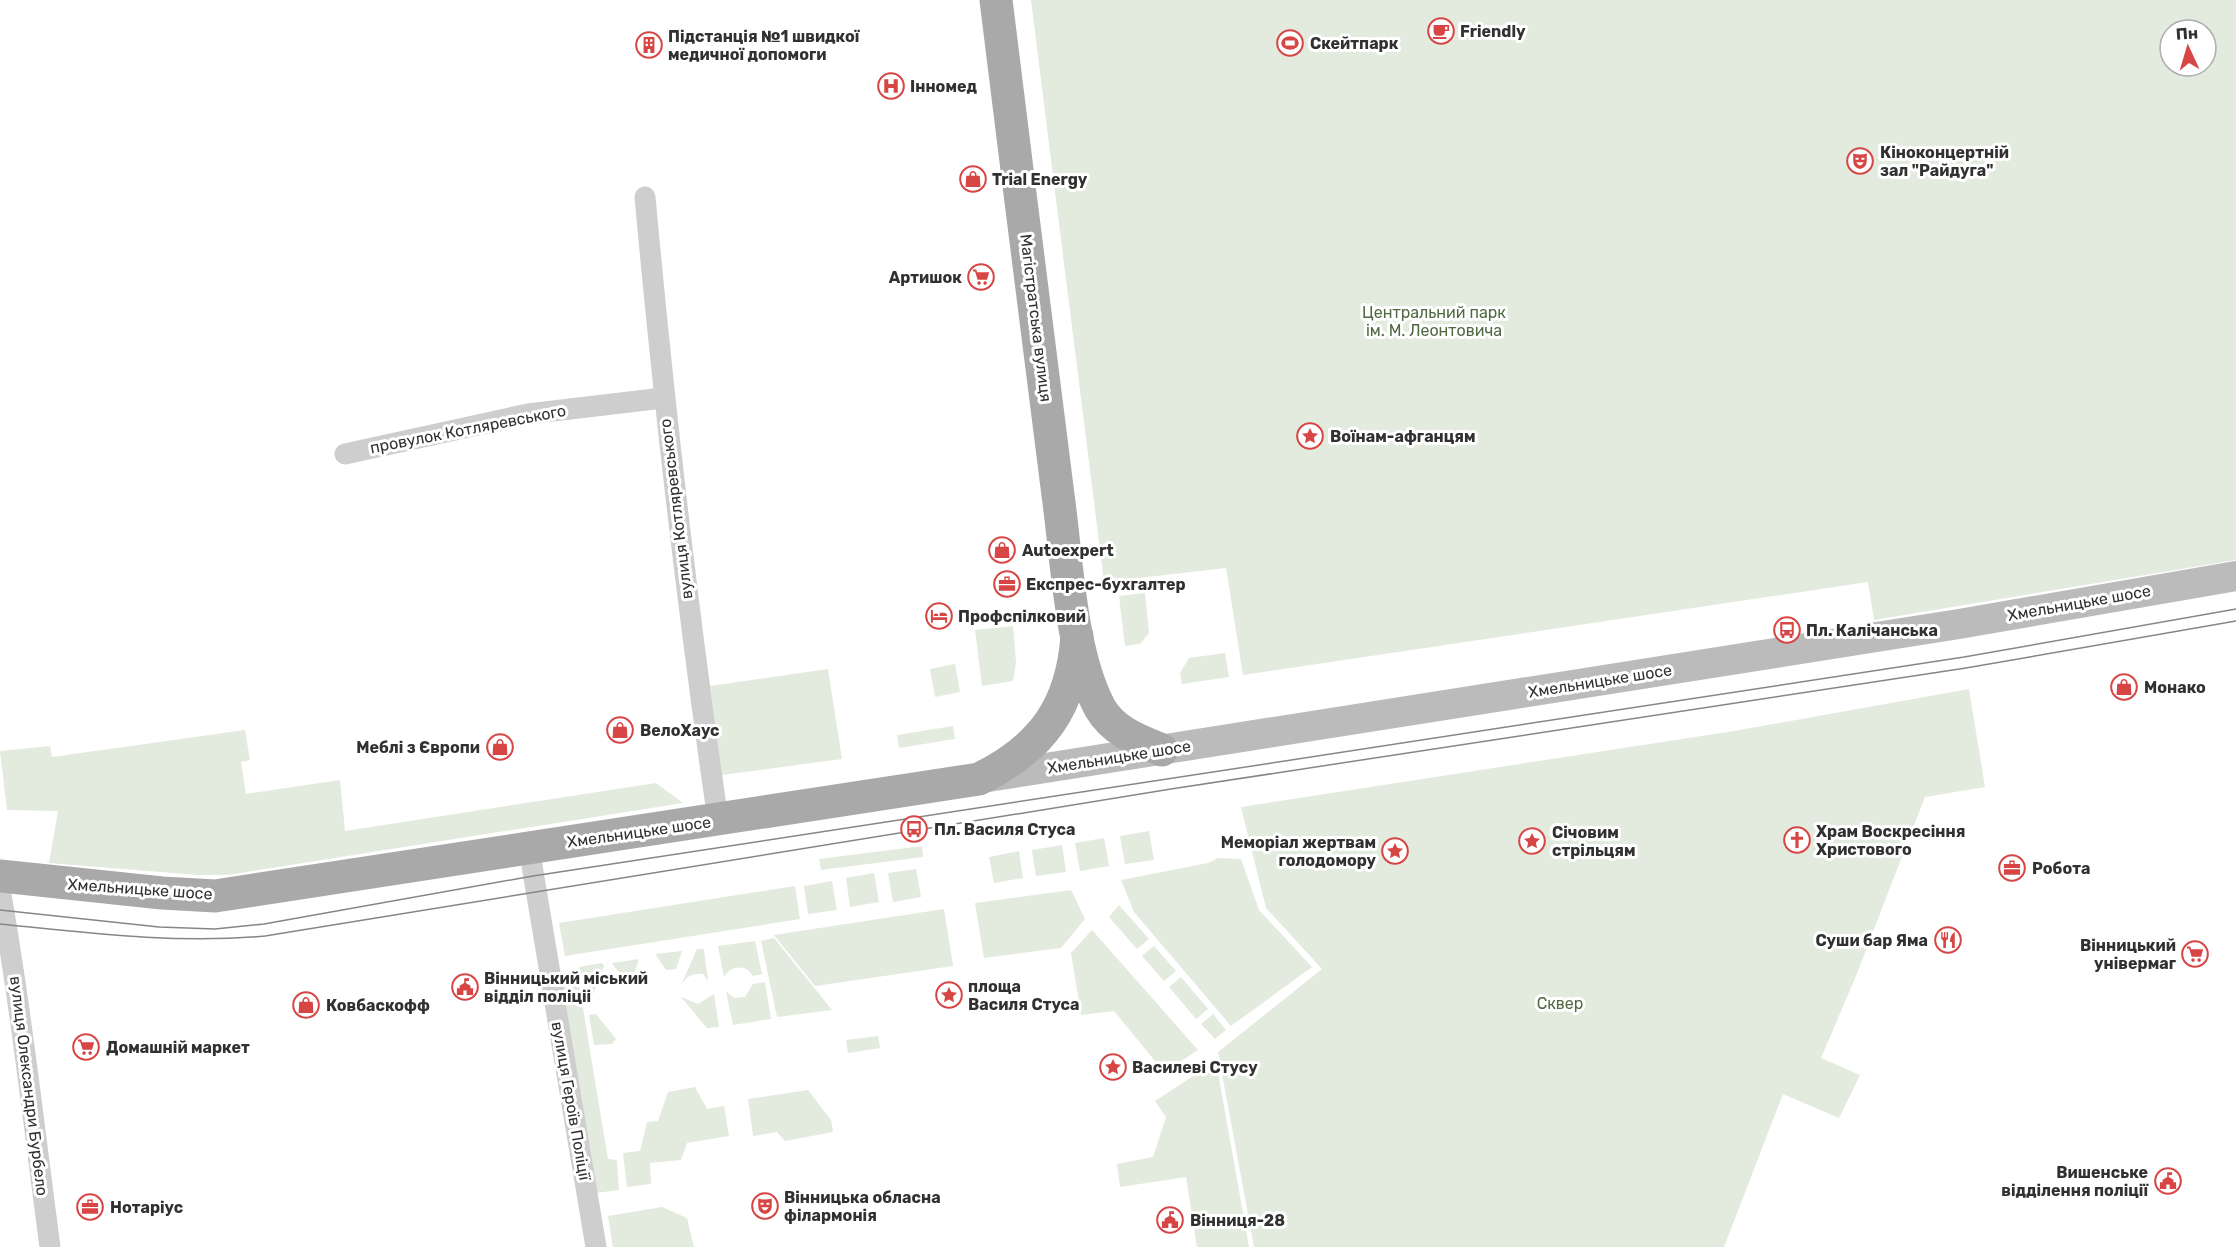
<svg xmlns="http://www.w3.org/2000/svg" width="2236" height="1247" viewBox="0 0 2236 1247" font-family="Rubik,sans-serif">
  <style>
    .green { fill: #e3eade; fill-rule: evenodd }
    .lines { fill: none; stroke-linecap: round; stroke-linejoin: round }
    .minor { stroke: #cecece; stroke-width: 21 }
    .secondary { stroke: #bbb; stroke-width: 30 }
    .primary { stroke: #a9a9a9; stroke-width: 33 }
    .tram { stroke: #868686; stroke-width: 1.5 }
    .labels { text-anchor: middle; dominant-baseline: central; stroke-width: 6; stroke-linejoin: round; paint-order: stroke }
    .poi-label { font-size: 16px; font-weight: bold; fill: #313131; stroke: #fff; text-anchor: start }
    .park-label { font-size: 16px; fill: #516a42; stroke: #fff }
    .street-label { font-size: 16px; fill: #313131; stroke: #fff }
  </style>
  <rect width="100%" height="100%" fill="#fff"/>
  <!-- green -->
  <g class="green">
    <path d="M1031 0H2236V560L1874 620 1868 582 1243 675 1226 568 1104 582ZM2170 30H2206V66H2170Z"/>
    <path d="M1145 593 1149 633 1140 644 1125 646 1119 596Z"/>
    <path d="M1013 626 1016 663 1013 681 982 686 975 630Z"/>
    <path d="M1225 653 1229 677 1182 684 1180 673 1189 658Z"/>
    <path d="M955 664 960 692 935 697 930 669Z"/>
    <path d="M828 669 842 759 722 775 710 686Z"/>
    <path d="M1969 689 1985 787 1925 797 1856 976 1821 1058 1860 1075 1839 1118 1783 1094 1724 1247H1254L1218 1052 1322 969 1266 908 1241 807 1734 731Z"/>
    <path d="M953 726 955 739 899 748 897 735Z"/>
    <path d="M245 730 250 760 241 762 246 794 340 780 345 831 656 783 683 803 227 875H197L49 863 58 811 7 810 0 751 50 746 52 757Z"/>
    <path d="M1149 831 1154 860 1125 864 1120 836Z"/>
    <path d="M1104 838 1109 866 1080 871 1075 843Z"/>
    <path d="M1062 845 1066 872 1036 876 1032 850Z"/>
    <path d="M922 846 923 857 821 870 819 859Z"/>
    <path d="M1019 851 1023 878 994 883 989 857Z"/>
    <path d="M1218 858 1241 859 1259 910 1312 967 1231 1026 1134 912 1121 880 1208 863Z"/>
    <path d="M916 869 921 897 893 902 888 873Z"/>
    <path d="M874 873 879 902 850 907 846 878Z"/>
    <path d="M832 881 837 910 808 914 804 886Z"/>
    <path d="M795 886 800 919 565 956 559 923Z"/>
    <path d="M1071 890 1085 919 1061 948 984 958 975 903Z"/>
    <path d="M1119 905 1149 939 1137 949 1109 917Z"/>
    <path d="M944 909 953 966 815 986 774 935Z"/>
    <path d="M1092 930 1198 1050 1164 1072 1114 1011 1081 1015 1071 953Z"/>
    <path d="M774 938 832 1010 777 1017 761 941Z"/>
    <path d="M755 941 762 974 753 976 748 970C738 965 729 968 724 977L718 946Z"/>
    <path d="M1154 946 1176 971 1164 981 1142 956Z"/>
    <path d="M697 949H704L708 981 703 974C692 973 687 976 681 985Z"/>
    <path d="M682 951 676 969 666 970 655 954Z"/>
    <path d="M639 959 633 976 622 977 612 963Z"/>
    <path d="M602 963 604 966 592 997 585 998 579 967Z"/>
    <path d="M577 972 608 1159 617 1160 619 1190 596 1193 560 974Z"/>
    <path d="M1181 977 1208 1009 1196 1019 1169 987Z"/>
    <path d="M765 982 771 1019 733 1025 726 991 734 998 745 997 753 984Z"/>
    <path d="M714 994 719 1027 707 1028 681 997 698 1004Z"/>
    <path d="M596 1014 616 1039 612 1044 594 1045 589 1015Z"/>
    <path d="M1213 1014 1226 1030 1215 1039 1201 1024Z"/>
    <path d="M878 1036 880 1048 848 1053 846 1040Z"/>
    <path d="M1216 1061 1249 1247H1197L1186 1177 1120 1187 1117 1164 1153 1157 1166 1117 1155 1101Z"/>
    <path d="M695 1087 707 1109 724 1106 729 1136 687 1143 681 1160 650 1163 651 1184 627 1187 623 1153 640 1151 647 1122 658 1121 668 1092Z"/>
    <path d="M808 1090 831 1120 833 1132 785 1141 777 1132 753 1136 748 1099Z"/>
    <path d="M662 1207 687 1218 694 1247H613L608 1216Z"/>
  </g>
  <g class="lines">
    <!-- minor -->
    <g class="minor">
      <path d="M645 197C664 405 688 613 718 820"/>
      <path d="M345 454 528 414 663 398"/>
      <path d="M529 848 596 1247"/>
      <path d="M0 889C21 1008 34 1127 50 1247"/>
    </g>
    <!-- secondary -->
    <path class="secondary" d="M982 778 1959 624 2236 576"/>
    <!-- primary -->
    <g class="primary">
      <path d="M996 0C1017 165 1036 330 1058 495 1067 559 1070 652 1100 708 1114 732 1138 740 1162 750"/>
      <path d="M0 876 162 893 215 896 979 779C1042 748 1072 707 1077 636"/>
    </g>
    <!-- tram -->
    <g class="tram">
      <path d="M0 910 159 927 215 929 264 924 533 876 1964 657 2236 609"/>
      <path d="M0 924C89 933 176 944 265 936L1171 789 1966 668 2236 621"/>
    </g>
  </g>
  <!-- icons -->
  <defs>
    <g id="cafe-ring" transform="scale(1.35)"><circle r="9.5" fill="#fff" stroke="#d74645" stroke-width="1.5"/><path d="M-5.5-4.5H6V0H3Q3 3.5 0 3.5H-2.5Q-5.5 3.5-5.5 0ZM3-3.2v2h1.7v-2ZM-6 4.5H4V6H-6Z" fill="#d74645"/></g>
    <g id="stadium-ring" transform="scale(1.35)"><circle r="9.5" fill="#fff" stroke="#d74645" stroke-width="1.5"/><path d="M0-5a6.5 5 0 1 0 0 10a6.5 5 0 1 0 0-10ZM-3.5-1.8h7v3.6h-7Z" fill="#d74645"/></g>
    <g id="building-ring" transform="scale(1.35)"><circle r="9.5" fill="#fff" stroke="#d74645" stroke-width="1.5"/><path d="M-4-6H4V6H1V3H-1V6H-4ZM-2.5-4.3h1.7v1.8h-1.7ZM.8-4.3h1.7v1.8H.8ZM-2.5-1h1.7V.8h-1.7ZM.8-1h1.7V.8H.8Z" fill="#d74645"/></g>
    <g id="hospital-ring" transform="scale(1.35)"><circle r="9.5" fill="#fff" stroke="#d74645" stroke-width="1.5"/><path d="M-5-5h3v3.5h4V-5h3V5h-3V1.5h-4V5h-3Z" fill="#d74645"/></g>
    <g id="theatre-ring" transform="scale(1.35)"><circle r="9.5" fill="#fff" stroke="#d74645" stroke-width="1.5"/><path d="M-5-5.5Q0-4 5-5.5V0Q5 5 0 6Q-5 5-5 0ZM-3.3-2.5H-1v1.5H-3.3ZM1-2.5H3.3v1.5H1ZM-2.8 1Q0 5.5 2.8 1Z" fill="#d74645"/></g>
    <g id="shop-ring" transform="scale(1.35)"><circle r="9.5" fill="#fff" stroke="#d74645" stroke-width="1.5"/><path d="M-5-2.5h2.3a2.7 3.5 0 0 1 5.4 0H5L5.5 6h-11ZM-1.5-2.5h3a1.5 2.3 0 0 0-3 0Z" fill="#d74645"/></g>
    <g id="supermarket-ring" transform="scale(1.35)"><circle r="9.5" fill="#fff" stroke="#d74645" stroke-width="1.5"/><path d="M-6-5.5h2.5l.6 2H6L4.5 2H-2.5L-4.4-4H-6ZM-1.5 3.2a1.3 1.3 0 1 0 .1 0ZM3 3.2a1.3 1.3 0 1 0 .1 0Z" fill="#d74645"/></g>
    <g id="sight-ring" transform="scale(1.35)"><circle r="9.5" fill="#fff" stroke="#d74645" stroke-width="1.5"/><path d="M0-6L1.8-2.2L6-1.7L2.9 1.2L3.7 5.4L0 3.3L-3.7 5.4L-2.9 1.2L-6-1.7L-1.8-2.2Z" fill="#d74645"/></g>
    <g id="office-ring" transform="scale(1.35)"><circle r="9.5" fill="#fff" stroke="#d74645" stroke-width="1.5"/><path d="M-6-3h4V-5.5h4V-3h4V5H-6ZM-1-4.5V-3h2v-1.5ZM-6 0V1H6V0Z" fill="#d74645"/></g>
    <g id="hotel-ring" transform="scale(1.35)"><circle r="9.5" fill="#fff" stroke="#d74645" stroke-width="1.5"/><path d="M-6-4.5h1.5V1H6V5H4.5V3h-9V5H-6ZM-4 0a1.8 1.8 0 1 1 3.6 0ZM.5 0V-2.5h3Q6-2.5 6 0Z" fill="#d74645"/></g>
    <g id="bus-ring" transform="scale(1.35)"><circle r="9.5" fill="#fff" stroke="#d74645" stroke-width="1.5"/><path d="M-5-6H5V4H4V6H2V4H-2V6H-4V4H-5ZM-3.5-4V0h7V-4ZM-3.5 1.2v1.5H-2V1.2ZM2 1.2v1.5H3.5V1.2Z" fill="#d74645"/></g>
    <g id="church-ring" transform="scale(1.35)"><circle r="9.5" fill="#fff" stroke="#d74645" stroke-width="1.5"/><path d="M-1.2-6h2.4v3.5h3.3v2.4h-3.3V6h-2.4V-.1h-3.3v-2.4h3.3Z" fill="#d74645"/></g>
    <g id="restaurant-ring" transform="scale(1.35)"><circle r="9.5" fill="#fff" stroke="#d74645" stroke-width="1.5"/><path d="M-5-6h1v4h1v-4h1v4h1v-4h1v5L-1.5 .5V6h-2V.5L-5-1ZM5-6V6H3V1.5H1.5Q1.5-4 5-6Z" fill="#d74645"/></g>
    <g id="civic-ring" transform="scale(1.35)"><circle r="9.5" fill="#fff" stroke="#d74645" stroke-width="1.5"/><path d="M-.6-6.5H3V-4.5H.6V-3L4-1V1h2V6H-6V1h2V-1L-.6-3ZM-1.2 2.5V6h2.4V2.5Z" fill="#d74645"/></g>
  </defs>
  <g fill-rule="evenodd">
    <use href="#cafe-ring" x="1441" y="31"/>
    <use href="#stadium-ring" x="1290" y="43"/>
    <use href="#building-ring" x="649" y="45"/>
    <use href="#hospital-ring" x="891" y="86"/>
    <use href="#theatre-ring" x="1860" y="161"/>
    <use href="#shop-ring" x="973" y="179"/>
    <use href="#supermarket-ring" x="981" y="277"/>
    <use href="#sight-ring" x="1310" y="436"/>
    <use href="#shop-ring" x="1002" y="550"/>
    <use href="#office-ring" x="1007" y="584"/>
    <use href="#hotel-ring" x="939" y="616"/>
    <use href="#bus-ring" x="1787" y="630"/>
    <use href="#shop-ring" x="2124" y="687"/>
    <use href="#shop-ring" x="620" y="730"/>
    <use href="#shop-ring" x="500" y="747"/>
    <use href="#bus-ring" x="914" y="829"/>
    <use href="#church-ring" x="1797" y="840"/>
    <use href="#sight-ring" x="1532" y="841"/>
    <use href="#sight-ring" x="1395" y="851"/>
    <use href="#office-ring" x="2012" y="868"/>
    <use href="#restaurant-ring" x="1948" y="940"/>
    <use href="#supermarket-ring" x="2195" y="954"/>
    <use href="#civic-ring" x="465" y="987"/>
    <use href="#sight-ring" x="949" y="995"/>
    <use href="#shop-ring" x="306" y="1005"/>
    <use href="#supermarket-ring" x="86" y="1047"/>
    <use href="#sight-ring" x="1113" y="1067"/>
    <use href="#civic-ring" x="2168" y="1181"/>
    <use href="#theatre-ring" x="765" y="1206"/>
    <use href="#office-ring" x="90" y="1207"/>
    <use href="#civic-ring" x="1170" y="1220"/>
  </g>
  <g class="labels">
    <!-- poi labels -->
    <g class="poi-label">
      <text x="1460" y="31">Friendly</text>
      <text x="668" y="36">Підстанція №1 швидкої<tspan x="668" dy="18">медичної допомоги</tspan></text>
      <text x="1310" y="43">Скейтпарк</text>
      <text x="910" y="86">Інномед</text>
      <text x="1880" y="152">Кіноконцертній<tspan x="1880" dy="18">зал "Райдуга"</tspan></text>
      <text x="992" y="179">Trial Energy</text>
      <text x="962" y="277" text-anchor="end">Артишок</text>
      <text x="1330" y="436">Воїнам-афганцям</text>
      <text x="1022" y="550">Autoexpert</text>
      <text x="1026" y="584">Експрес-бухгалтер</text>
      <text x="958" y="616">Профспілковий</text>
      <text x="1806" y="630">Пл. Калічанська</text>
      <text x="2144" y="687">Монако</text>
      <text x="640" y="730">ВелоХаус</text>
      <text x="480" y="747" text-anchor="end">Меблі з Європи</text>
      <text x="934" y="829">Пл. Василя Стуса</text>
      <text x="1816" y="831">Храм Воскресіння<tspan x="1816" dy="18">Христового</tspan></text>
      <text x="1552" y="832">Січовим<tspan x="1552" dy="18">стрільцям</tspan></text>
      <text x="1376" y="842" text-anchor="end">Меморіал жертвам<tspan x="1376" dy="18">голодомору</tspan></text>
      <text x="2032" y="868">Робота</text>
      <text x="1928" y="940" text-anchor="end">Суши бар Яма</text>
      <text x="2176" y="945" text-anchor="end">Вінницький<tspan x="2176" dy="18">універмаг</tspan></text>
      <text x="484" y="978">Вінницький міський<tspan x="484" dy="18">відділ поліціі</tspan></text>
      <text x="968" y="986">площа<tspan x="968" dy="18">Василя Стуса</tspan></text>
      <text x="326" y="1005">Ковбаскофф</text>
      <text x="106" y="1047">Домашній маркет</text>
      <text x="1132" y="1067">Василеві Стусу</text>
      <text x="2148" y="1172" text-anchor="end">Вишенське<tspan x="2148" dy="18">відділення поліції</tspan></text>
      <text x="784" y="1197">Вінницька обласна<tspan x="784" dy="18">філармонія</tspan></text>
      <text x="110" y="1207">Нотаріус</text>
      <text x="1190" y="1220">Вінниця-28</text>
    </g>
    <!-- park labels -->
    <g class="park-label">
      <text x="1434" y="312">Центральний парк<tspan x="1434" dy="18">ім. М. Леонтовича</tspan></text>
      <text x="1560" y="1003">Сквер</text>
    </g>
    <!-- street labels -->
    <g class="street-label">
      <text transform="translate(1036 318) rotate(83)">Магістратська вулиця</text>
      <text transform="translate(468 429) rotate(-11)">провулок Котляревського</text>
      <text transform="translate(676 509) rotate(-97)">вулиця Котляревського</text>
      <text transform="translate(2079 603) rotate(-10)">Хмельницьке шосе</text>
      <text transform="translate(1600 681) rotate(-9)">Хмельницьке шосе</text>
      <text transform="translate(1119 757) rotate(-9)">Хмельницьке шосе</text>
      <text transform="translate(639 832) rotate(-8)">Хмельницьке шосе</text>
      <text transform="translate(140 889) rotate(4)">Хмельницьке шосе</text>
      <text transform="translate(29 1086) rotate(83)">вулиця Олександри Бурбело</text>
      <text transform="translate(571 1101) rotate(80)">вулиця Героїв Поліції</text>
    </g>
  </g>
  <!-- north arrow -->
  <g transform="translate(2188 48) rotate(356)"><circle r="28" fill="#ffffff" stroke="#adadad" stroke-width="1.5"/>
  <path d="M0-4.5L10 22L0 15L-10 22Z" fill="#d74645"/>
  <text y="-9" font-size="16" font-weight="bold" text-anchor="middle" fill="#313131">Пн</text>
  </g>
</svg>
